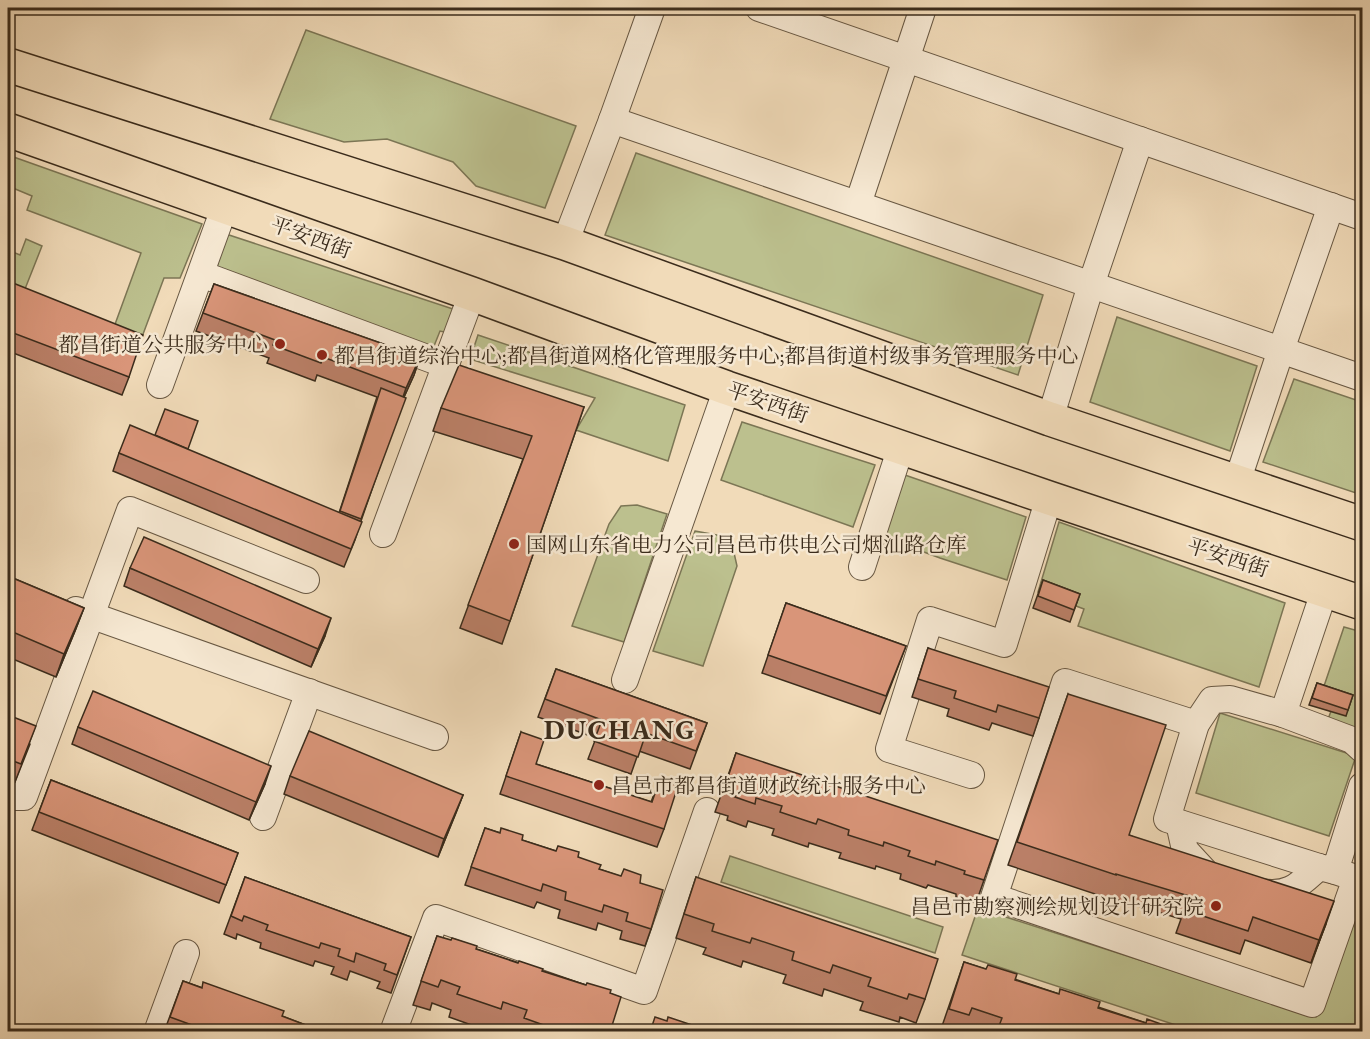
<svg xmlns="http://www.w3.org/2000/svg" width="1370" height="1039" viewBox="0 0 1370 1039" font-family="'EB Garamond','Noto Serif SC',serif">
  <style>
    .green { fill: #bcc08e; stroke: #7c7655; stroke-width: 1.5 }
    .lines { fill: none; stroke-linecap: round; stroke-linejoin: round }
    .minor-casing { stroke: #685843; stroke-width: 28 }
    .major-casing { stroke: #3b2c1c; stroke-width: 36 }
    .minor { stroke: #f6e8d2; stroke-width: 26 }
    .major { stroke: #f1dbb9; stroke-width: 33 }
    .wall { fill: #bb8068; stroke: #3b2c1c; stroke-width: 1.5 }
    .shaded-wall { fill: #986855; stroke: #3b2c1c; stroke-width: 1.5 }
    .building { fill: #d99579; stroke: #3b2c1c; stroke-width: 1.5 }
    .poi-dot { fill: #8f2418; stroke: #f6e8d2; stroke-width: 2 }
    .labels { text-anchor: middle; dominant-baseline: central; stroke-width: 5; stroke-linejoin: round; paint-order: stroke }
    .street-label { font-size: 21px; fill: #3b2c1c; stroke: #f6e8d2 }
    .poi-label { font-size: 21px; fill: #3b2c1c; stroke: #f6e8d2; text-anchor: start }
    .district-label { font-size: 27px; font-weight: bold; letter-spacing: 1.5px; fill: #3b2c1c; stroke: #f6e8d2 }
  </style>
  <rect width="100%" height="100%" fill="#f1dbb9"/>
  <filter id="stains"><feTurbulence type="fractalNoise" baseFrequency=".00333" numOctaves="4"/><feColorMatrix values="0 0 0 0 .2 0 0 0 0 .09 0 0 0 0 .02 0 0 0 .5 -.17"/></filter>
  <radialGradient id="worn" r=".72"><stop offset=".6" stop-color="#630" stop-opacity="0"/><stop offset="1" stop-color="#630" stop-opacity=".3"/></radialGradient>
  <!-- green -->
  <g class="green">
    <path d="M306 30 576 126 545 208 476 186 453 162 387 139 344 142 270 119Z"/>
    <path d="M636 153 1043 295 1018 375 605 235Z"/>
    <path d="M8 155 202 224 180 278H164L136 353 8 301V250L20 255 26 239 42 246 23 294 114 327 141 253 27 210 32 196 8 186Z"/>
    <path d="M226 234 456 310 449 333 440 331 432 351 215 274Z"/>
    <path d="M1117 317 1257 366 1230 451 1090 402Z"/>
    <path d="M478 335 685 405 668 461 576 430 595 398 470 359Z"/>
    <path d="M1294 379 1362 402V495L1263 462Z"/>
    <path d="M742 422 875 465 853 527 721 480Z"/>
    <path d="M902 474 1026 517 1007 580 940 558 881 536Z"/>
    <path d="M637 505 667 514 624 642 572 626 609 524 621 506Z"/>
    <path d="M1059 522 1285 603 1259 687 1078 626 1084 609 1038 592Z"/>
    <path d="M695 531 722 536 732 544 737 566 703 666 653 651Z"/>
    <path d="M1344 627 1362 632V738L1326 725 1331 711 1322 692Z"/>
    <path d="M1220 713 1356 756 1329 836 1196 793Z"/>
    <path d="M730 856 943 927 935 953 721 882Z"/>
    <path d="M1362 884V1031H1194L962 955 978 908 1316 1017Z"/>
  </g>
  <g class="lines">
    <!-- minor casing -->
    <g class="minor-casing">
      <g id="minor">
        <path d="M759 8 1362 217"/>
        <path d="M612 120 1362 378"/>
        <path d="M858 204 923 8"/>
        <path d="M565 243 612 120 652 8"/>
        <path d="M201 274 446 365"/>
        <path d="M160 385 225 206"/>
        <path d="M1050 419 1091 285 1140 140"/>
        <path d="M1237 482 1281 350 1331 206"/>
        <path d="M383 534 472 294"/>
        <path d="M862 567 901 447"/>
        <path d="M76 610 435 737"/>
        <path d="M625 680 727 388"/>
        <path d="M1283 714 1325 589"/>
        <path d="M1196 724 1065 682 994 897 1312 1004 1356 878 1335 871"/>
        <path d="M1362 749 1352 740 1283 714 1230 699 1212 700 1196 724 1167 819 1319 867 1335 871 1362 786"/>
        <path d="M971 775 889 749 930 620 1004 644 1049 498"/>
        <path d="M8 797H24L130 510 306 580"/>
        <path d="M263 817 309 692"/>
        <path d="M1179 823 1185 850 1209 876 1214 878"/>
        <path d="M1261 892C1289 897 1299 885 1319 867"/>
        <path d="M157 1032 186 953"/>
        <path d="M393 1032 436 918 644 991 707 811"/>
      </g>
    </g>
    <!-- major casing -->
    <g class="major-casing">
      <g id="major">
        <path d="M8 65 565 243 1050 419 1362 524"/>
        <path d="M8 130 472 294 727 388 1049 498 1362 603"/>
      </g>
    </g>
    <!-- minor -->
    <use href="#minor" class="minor"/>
    <!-- major -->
    <use href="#major" class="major"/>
  </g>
  <!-- wall -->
  <g class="wall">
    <path d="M214 284 420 357 414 375 404 397 361 521 355 540 344 567 113 471 119 453 339 513 377 397 317 375 315 381 267 363 269 358 196 331Z"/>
    <path d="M8 299 129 377 122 395 8 351Z"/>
    <path d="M584 407 502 644 460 628 523 459 433 431 441 408Z"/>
    <path d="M130 568 325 636 311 667 124 586Z"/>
    <path d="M8 576 84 608 75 631 56 677 8 657Z"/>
    <path d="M1043 580 1080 594 1070 622 1033 608Z"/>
    <path d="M786 603 906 646 880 714 762 673Z"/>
    <path d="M928 648 1039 718 1033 736 992 723 989 730 947 716 949 709 912 697Z"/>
    <path d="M556 669 707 723 690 769 639 751 631 774 588 759 596 738 538 717Z"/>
    <path d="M1317 683 1353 695 1346 716 1309 705Z"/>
    <path d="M1068 694 1129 835 1326 924 1311 963 1245 940 1240 954 1176 933 1181 919 1108 897 1107 898 1008 865Z"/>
    <path d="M8 715 30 744 15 782 8 779Z"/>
    <path d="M78 727 265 784 249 820 72 744Z"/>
    <path d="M521 732 536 764 651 802 660 779 664 829 657 847 500 794Z"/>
    <path d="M736 753 984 880 976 903 956 897V894L928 885 926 888 900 879 901 874 876 866 875 869 839 858 841 853 809 843 808 847 772 835 774 829 748 821 746 827 727 820 728 816 715 812Z"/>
    <path d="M290 776 463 795 438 857 284 794Z"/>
    <path d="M51 780 238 853 219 903 32 830Z"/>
    <path d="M485 828 556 851 578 857 599 869 640 883 651 929 645 946 620 939 622 931 598 923 596 930 558 918 560 910 537 902 534 908 465 885Z"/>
    <path d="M245 877 411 937 391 993 377 988 380 982 350 971 347 980 331 974 334 967 315 961 313 966 260 948 261 943 237 934 236 939 224 934Z"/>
    <path d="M696 877 925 999 916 1023 900 1017 899 1022 860 1010 863 1002 824 989 822 996 783 983 786 975 743 961 741 967 703 954 706 948 676 938Z"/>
    <path d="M437 936 610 993V1032H513L495 1025 493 1032H491L449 1017 451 1010 432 1003 430 1010 413 1005Z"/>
    <path d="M964 962 1146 1023 1183 1032H940Z"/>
    <path d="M183 981 282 1016 324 1032H164Z"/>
  </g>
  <!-- shaded-wall -->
  <g class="shaded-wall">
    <path d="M420 357 414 375 400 406 406 388Z"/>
    <path d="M84 608 75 631 56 677 64 654Z"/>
    <path d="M331 618 325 636 311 667 318 649Z"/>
    <path d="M271 766 265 784 249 820 256 802Z"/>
    <path d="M463 795 456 813 438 857 444 839Z"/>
    <path d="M1334 901 1326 924 1311 963 1319 940Z"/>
  </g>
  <!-- building -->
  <g class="building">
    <path d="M13 283 143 335 129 377 8 331V299Z"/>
    <path d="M214 284 420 357 406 388 323 357 321 363 273 345 275 340 203 313Z"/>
    <path d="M459 365 584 407 510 621 468 605 532 436 441 408Z"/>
    <path d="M381 388 406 398 361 519 340 511Z"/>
    <path d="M165 409 198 421 188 449 155 435Z"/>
    <path d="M130 425 362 522 351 549 119 453Z"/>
    <path d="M144 537 331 618 318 649 130 568Z"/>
    <path d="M8 576 84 608 64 654 8 630Z"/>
    <path d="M1043 580 1080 594 1074 610 1038 596Z"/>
    <path d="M786 603 906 646 886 696 768 655Z"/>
    <path d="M928 648 1049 687 1039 718 998 705 996 712 954 698 956 691 918 679Z"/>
    <path d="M556 669 707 723 696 751 646 733 638 757 594 741 602 720 545 699Z"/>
    <path d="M1317 683 1353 695 1348 710 1312 698Z"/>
    <path d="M93 691 271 766 256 802 78 727Z"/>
    <path d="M1068 694 1166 725 1129 835 1334 901 1319 940 1253 917 1248 931 1185 910 1189 896 1116 874V875L1017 842Z"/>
    <path d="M8 715 36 726 21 764 8 759Z"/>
    <path d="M309 731 463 795 444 839 290 776Z"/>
    <path d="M521 732 544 740 536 764 652 802 660 779 678 786 664 829 506 776Z"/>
    <path d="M736 753 998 840 984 880 964 874 965 871 936 861 935 865 908 856 910 851 884 842 883 846 848 835 849 830 818 819 816 824 780 812 782 806 756 798 755 804 735 797 737 793 724 789Z"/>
    <path d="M51 780 238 853 226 885 39 812Z"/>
    <path d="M485 828 500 833 501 828 523 835 522 840 556 851 558 846 579 852 578 857 601 865 599 869 621 876 624 869 641 875 640 883 663 890 651 929 626 921 628 913 604 905 602 912 565 900 566 892 543 884 541 891 471 867Z"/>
    <path d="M245 877 411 937 397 975 384 970 386 964 356 953 354 962 338 956 340 949 321 943 319 948 266 930 268 925 244 916 242 921 231 916Z"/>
    <path d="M696 877 938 959 925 999 909 994 907 999 868 986 871 978 833 965 830 973 792 960 794 952 752 938 750 943 712 931 714 924 684 914Z"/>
    <path d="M437 936 451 940 452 938 477 946 476 949 518 963 519 961 543 969 542 971 586 985 587 983 611 990 610 993 621 997 610 1032H585L568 1025 566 1032H563L524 1018 527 1010 503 1002 501 1009 457 994 460 987 441 980 438 987 421 981Z"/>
    <path d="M964 962 986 969 988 965 1017 974 1015 980 1059 994 1060 989 1100 1002 1098 1008 1146 1023 1147 1019 1183 1032H1034V1030L1022 1026 1021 1032H1017L999 1026 1002 1018 972 1008 969 1015 949 1009Z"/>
    <path d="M183 981 202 988 203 982 284 1011 282 1016 324 1032H211L170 1017Z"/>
    <path d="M655 1017 667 1021 668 1017 695 1026 694 1031 695 1032H650Z"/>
  </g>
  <!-- markers -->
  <g class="poi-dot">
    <circle cx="280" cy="344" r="6"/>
    <circle cx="322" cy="355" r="6"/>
    <circle cx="514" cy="544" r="6"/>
    <circle cx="599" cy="785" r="6"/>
    <circle cx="1216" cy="906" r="6"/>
  </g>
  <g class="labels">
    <!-- street labels -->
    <g class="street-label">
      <text transform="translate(311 237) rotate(20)">平安西街</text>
      <text transform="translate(768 402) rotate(19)">平安西街</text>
      <text transform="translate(1228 557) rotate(18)">平安西街</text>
    </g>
    <!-- poi labels -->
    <g class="poi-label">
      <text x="268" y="344" text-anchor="end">都昌街道公共服务中心</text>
      <text x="334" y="355">都昌街道综治中心;都昌街道网格化管理服务中心;都昌街道村级事务管理服务中心</text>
      <text x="526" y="544">国网山东省电力公司昌邑市供电公司烟汕路仓库</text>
      <text x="611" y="785">昌邑市都昌街道财政统计服务中心</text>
      <text x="1204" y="906" text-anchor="end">昌邑市勘察测绘规划设计研究院</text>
    </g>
    <!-- district labels -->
    <g class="district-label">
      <text x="620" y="729">DUCHANG</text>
    </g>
  </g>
  <!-- margin -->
  <rect width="1370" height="1039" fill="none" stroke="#f1dbb9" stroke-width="30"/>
  <rect x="9" y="9" width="1352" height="1021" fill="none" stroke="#3b2c1c" stroke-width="3"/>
  <rect x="15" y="15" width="1340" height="1009" fill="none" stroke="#3b2c1c" stroke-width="1.5"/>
  <rect width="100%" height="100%" filter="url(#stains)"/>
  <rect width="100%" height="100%" fill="url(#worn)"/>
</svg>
